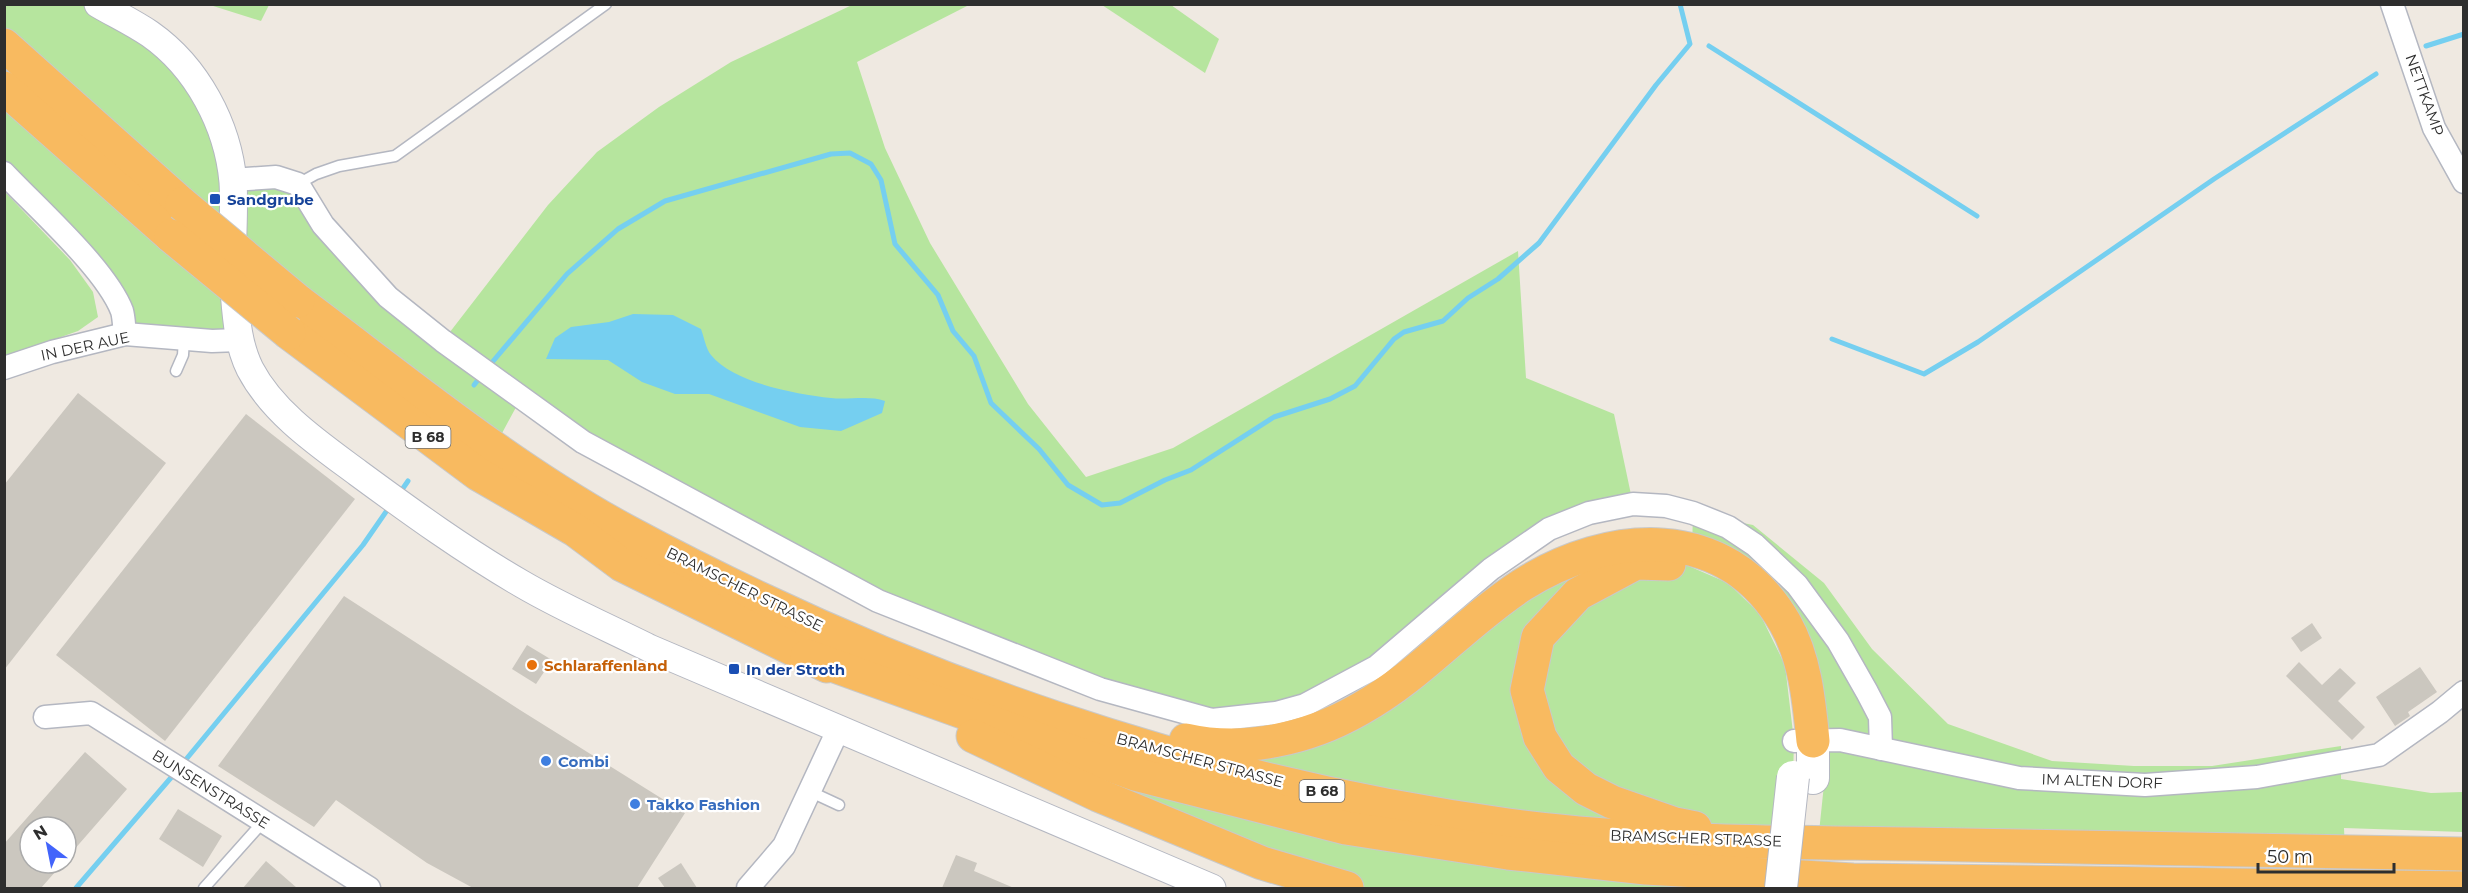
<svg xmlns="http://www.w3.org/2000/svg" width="2468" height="893" viewBox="0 0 2468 893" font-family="Montserrat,sans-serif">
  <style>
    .green { fill: #b6e59e }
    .water { fill: #75cff0 }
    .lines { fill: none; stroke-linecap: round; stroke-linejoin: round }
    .stream { stroke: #75cff0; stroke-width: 5 }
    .building { fill: #cbc7bf }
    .service-casing { stroke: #b4b7c1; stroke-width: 13 }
    .minor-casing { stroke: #b4b7c1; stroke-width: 25 }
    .tertiary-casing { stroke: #b4b7c1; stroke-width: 29 }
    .secondary-casing { stroke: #b4b7c1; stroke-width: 34 }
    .trunk-casing { stroke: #c9c9c9; stroke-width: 35 }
    .service { stroke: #fff; stroke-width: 10 }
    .minor { stroke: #fff; stroke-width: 22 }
    .tertiary { stroke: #fff; stroke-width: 27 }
    .secondary { stroke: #fff; stroke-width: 32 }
    .trunk { stroke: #f8ba60; stroke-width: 33 }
    .secondary-bridge-casing { stroke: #b4b7c1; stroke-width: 34; stroke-linecap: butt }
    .trunk-bridge-casing { stroke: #c9c9c9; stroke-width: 35; stroke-linecap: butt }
    .secondary-bridge { stroke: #fff; stroke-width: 32 }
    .trunk-bridge { stroke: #f8ba60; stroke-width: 33 }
    .transit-dot { fill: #1a4fb4; stroke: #fff; stroke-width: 2 }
    .food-dot { fill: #e8710a; stroke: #fff; stroke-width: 2 }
    .shop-dot { fill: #3f7fe0; stroke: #fff; stroke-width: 2 }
    .labels { text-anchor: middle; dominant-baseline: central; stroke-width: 4.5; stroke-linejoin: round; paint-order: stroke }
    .shield { fill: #fff; stroke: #6d6d6d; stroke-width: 1.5 }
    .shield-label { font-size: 14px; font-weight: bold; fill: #2e2e2e }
    .street-label { font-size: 15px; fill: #2e2e2e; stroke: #fff }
    .transit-label { font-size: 15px; font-weight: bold; fill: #164399; stroke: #fff; text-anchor: start }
    .food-label { font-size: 15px; font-weight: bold; fill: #c56008; stroke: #fff; text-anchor: start }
    .shop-label { font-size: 15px; font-weight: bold; fill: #366cbe; stroke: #fff; text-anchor: start }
  </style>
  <rect width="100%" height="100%" fill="#efe9e1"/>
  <!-- green -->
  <g class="green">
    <path d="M5 5H98L174 53 230 166 276 177 443 341 548 205 597 152 659 107 731 62 852 5H969L857 62 885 148 930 243 1028 404 1086 477 1173 448 1518 251 1526 378 1614 414 1633 504 1589 513 1340 689 1212 720 878 601 521 398 494 448 235 289 239 340 125 334 122 313 5 173Z"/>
    <path d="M210 5H269L261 21Z"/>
    <path d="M1102 5H1171L1219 39 1205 73Z"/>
    <path d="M5 192 70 260 93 292 98 317 78 331 5 357Z"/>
    <path d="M1693 513 1753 525 1824 583 1872 649 1948 724 2052 761 2134 766H2212L2341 746V779L2431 793 2463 792V832L2344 828 2345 852 1818 842 1825 775 1783 621 1692 549Z"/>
    <path d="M1564 562 1684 564 1728 583 1760 614 1785 665 1794 741 1793 777 1774 841 1508 825 1149 732 1206 744 1304 733Z"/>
    <path d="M807 656 1734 888H1347L1098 795Z"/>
  </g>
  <!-- water -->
  <path class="water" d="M633 314 673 315 701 329C704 337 706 349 711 355 734 383 795 394 831 398 849 400 869 395 885 401L882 413 841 431 800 427 709 394H675L642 382 608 360 546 359 555 338 571 327 609 322Z"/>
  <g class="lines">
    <!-- stream -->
    <g class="stream">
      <path d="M1709 46 1977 216"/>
      <path d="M2426 46 2464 34"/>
      <path d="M1832 339 1924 374 1978 342 2214 179 2376 74"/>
      <path d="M489 366 567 274 618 229 665 201 831 154 850 153 871 164 881 180 895 244 938 295 953 331 974 356 991 403 1039 449 1068 485 1102 505 1120 503 1165 480 1191 470 1274 417 1330 399 1355 386 1394 339 1404 332 1443 321 1468 298 1498 279 1539 243 1656 85 1690 44 1680 4"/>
      <path d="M474 385 481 376"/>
      <path d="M399 494 408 481"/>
      <path d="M183 763 363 545 390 506"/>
      <path d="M76 888 175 773"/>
    </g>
  </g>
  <!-- building -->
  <g class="building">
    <path d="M78 393 166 463 4 670V485Z"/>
    <path d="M246 414 355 499 165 741 56 655Z"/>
    <path d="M344 596 520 710 685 813 637 888H473L427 863 336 800 314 827 218 766Z"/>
    <path d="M2312 623 2322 638 2301 652 2291 638Z"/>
    <path d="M527 645 552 660 536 684 512 669Z"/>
    <path d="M2299 662 2322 685 2340 668 2356 683 2338 701 2365 727 2352 740 2286 676Z"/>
    <path d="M2420 667 2437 692 2408 712 2410 716 2395 726 2376 697Z"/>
    <path d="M85 752 127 789 66 859V827H30V863H63L41 888H4V844Z"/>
    <path d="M178 809 222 836 203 867 159 839Z"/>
    <path d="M956 855 977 863 974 871 1014 888H942Z"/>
    <path d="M266 861 297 888H243Z"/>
    <path d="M681 863 697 888H665L658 878Z"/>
  </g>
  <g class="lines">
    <!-- service casing -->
    <g class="service-casing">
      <g id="service">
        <path d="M298 184 316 174 339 166 395 156 606 4"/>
        <path d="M176 371 183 355 184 339"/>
        <path d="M811 792 839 805"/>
        <path d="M204 888 263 822"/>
      </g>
    </g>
    <!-- minor casing -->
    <g class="minor-casing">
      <g id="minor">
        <path d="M2392 4 2434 128 2464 182"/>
        <path d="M4 173C37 208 106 269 122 311 124 318 124 327 125 334"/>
        <path d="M232 180 276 177 298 184 323 225 388 297 443 341 583 442 878 601 1100 689 1212 720 1276 713 1305 705 1376 667 1491 569 1549 529 1589 513 1633 504 1666 506 1693 513 1728 527 1755 545 1797 585 1838 641 1867 692 1880 717 1881 749"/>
        <path d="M4 368 52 352 125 334 212 341 239 340"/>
        <path d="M45 717 91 713 369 888"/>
        <path d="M1794 741 1840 740 2019 778 2145 785 2257 777 2379 755 2440 712 2464 692"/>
        <path d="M748 888 784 846 839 728"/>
      </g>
    </g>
    <!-- tertiary casing -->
    <g class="tertiary-casing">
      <path id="tertiary" d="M98 4C115 14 134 23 150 34 197 67 228 125 233 182 235 214 231 247 233 279 236 309 236 341 250 369 273 413 319 444 358 473 411 512 465 551 522 584 563 608 607 627 649 648L1212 888"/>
    </g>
    <!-- secondary casing -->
    <g class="secondary-casing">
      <path id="secondary" d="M1813 778V741"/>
    </g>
    <!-- trunk casing -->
    <g class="trunk-casing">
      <g id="trunk">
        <path d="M4 45 182 204"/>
        <path d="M4 88 171 236"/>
        <path d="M298 301C405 381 510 468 628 532 901 679 1201 783 1508 825 1642 843 1777 842 1911 844 2095 847 2279 851 2464 854"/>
        <path d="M289 333 478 474 575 530 622 565 827 666"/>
        <path d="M1669 564 1636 563 1578 594 1538 637 1527 690 1540 737 1559 767 1586 789 1612 802 1675 824 1695 828"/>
        <path d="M807 656 1135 774 1346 828 1508 853 1646 868 1853 880 2464 888"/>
        <path d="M973 736 1098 795 1262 863 1347 888"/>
        <path d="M1186 740C1244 753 1308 739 1360 709 1420 676 1465 622 1522 585 1609 530 1726 521 1785 623 1805 658 1809 700 1813 741"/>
      </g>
    </g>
    <!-- service -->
    <use href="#service" class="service"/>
    <!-- minor -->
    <use href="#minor" class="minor"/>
    <!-- tertiary -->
    <use href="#tertiary" class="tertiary"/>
    <!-- secondary -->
    <use href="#secondary" class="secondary"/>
    <!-- trunk -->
    <use href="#trunk" class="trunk"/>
    <!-- secondary-bridge casing -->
    <g class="secondary-bridge-casing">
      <path id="secondary-bridge" d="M1781 888 1793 777"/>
    </g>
    <!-- trunk-bridge casing -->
    <g class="trunk-bridge-casing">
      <g id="trunk-bridge">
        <path d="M182 204 298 301"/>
        <path d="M171 236 289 333"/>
      </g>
    </g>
    <!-- secondary-bridge -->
    <use href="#secondary-bridge" class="secondary-bridge"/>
    <!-- trunk-bridge -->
    <use href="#trunk-bridge" class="trunk-bridge"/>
  </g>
  <!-- markers -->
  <g class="transit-dot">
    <rect x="209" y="193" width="12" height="12" rx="3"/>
    <rect x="728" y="663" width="12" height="12" rx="3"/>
  </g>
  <circle class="food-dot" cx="532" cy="665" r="6"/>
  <g class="shop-dot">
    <circle cx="546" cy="761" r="6"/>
    <circle cx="635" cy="804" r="6"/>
  </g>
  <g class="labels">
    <!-- shield labels -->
    <g class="shield">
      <rect x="405.5" y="426" width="45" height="22" rx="4.5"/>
      <rect x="1299.5" y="780" width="45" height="22" rx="4.5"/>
    </g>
    <g class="shield-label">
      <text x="428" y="437">B 68</text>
      <text x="1322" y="791">B 68</text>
    </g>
    <!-- street labels -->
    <g class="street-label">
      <text transform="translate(2425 95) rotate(70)">NETTKAMP</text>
      <text transform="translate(85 346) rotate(-12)">IN DER AUE</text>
      <text transform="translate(745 589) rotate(26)">BRAMSCHER STRASSE</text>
      <text transform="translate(1200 760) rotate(15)">BRAMSCHER STRASSE</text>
      <text transform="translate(2102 781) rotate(2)">IM ALTEN DORF</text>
      <text transform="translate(211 789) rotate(32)">BUNSENSTRASSE</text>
      <text transform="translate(1696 838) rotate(2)">BRAMSCHER STRASSE</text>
    </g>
    <!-- transit labels -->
    <g class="transit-label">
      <text x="227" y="199">Sandgrube</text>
      <text x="746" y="669">In der Stroth</text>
    </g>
    <!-- food labels -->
    <g class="food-label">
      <text x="544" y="665">Schlaraffenland</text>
    </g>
    <!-- shop labels -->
    <g class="shop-label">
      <text x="558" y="761">Combi</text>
      <text x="647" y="804">Takko Fashion</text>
    </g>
  </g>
  <!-- border -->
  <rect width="2468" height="893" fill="none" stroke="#2e2e2e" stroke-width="12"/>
  <!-- north arrow -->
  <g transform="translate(48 845) rotate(328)"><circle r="28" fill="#ffffff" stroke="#ababab" stroke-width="1.5"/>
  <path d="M0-4.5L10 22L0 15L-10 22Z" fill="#4264fb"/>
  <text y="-9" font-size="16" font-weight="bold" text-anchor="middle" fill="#2e2e2e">N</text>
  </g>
  <!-- scale -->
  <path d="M2258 863v9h136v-9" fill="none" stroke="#2e2e2e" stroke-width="3"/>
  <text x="2267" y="863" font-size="18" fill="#2e2e2e" stroke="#ffffff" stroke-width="4.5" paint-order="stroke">50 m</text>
</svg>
